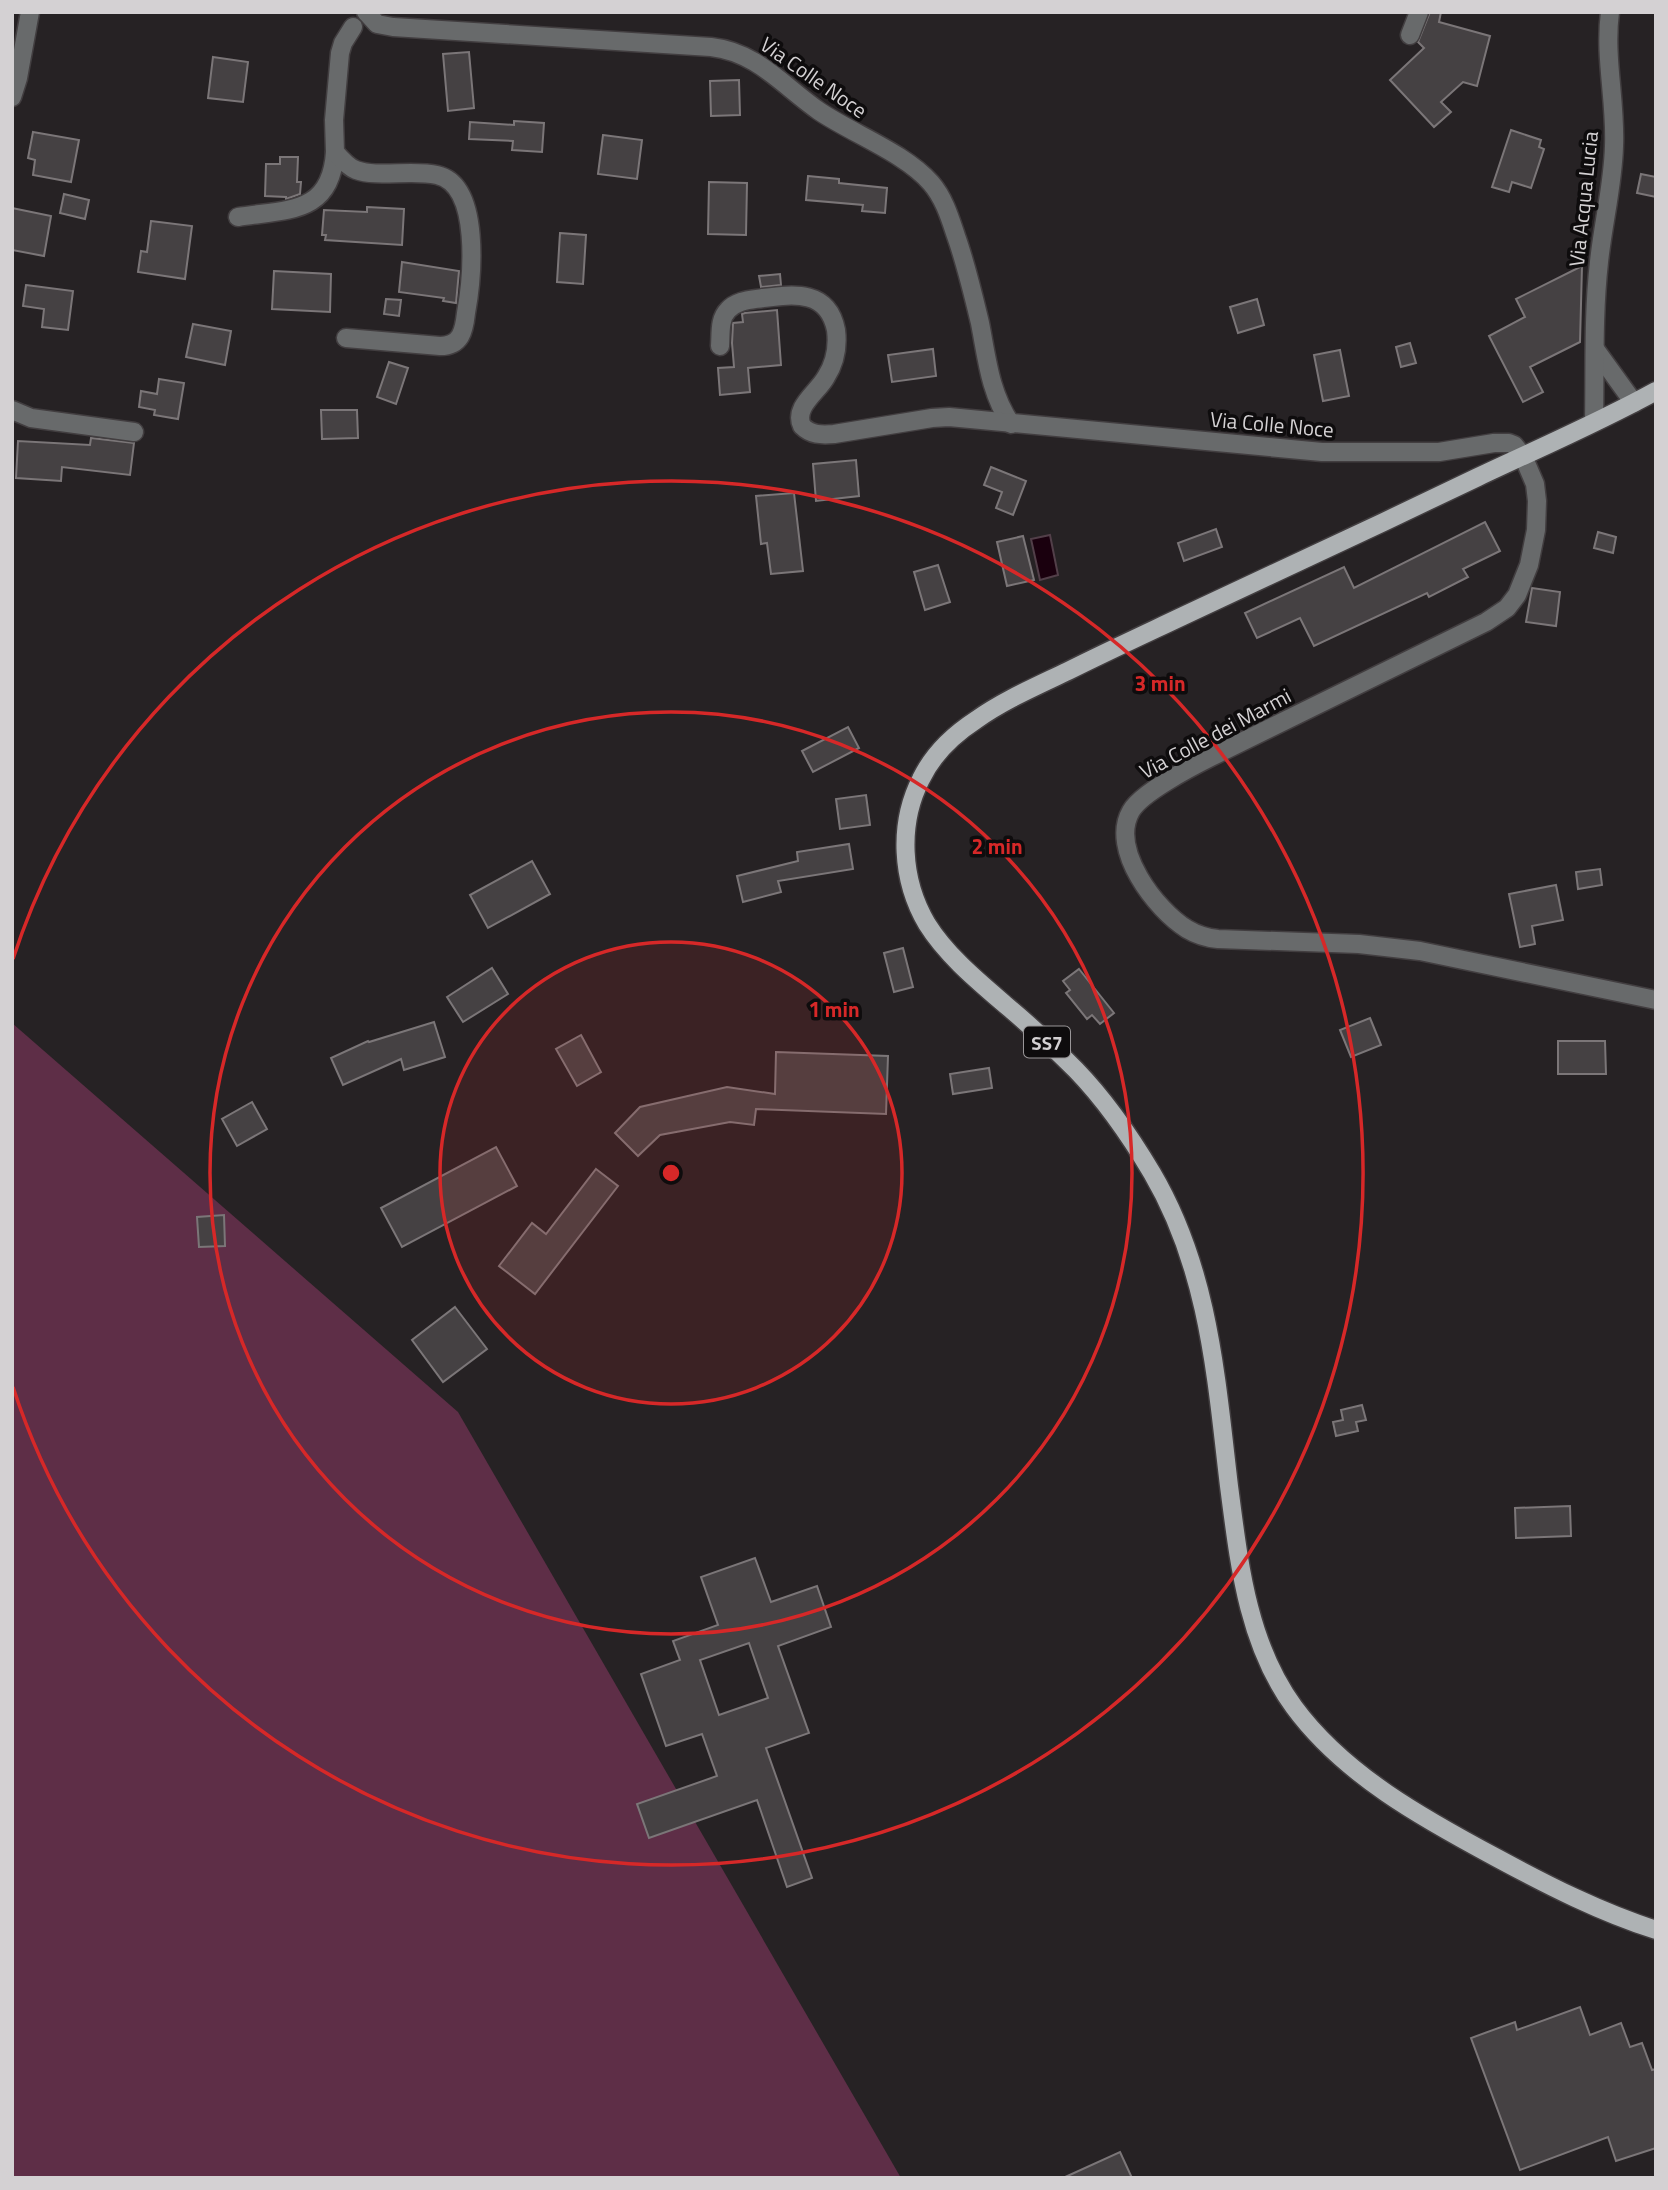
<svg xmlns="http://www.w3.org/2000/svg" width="1668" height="2190" viewBox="0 0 1668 2190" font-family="'Titillium Web',sans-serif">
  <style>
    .green { fill: #5e2e47 }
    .water { fill: #1a000e; stroke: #523f49; stroke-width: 2 }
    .building { fill: #454143; stroke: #7b7678; stroke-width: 2; fill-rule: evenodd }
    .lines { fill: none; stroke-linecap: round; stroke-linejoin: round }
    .minor-casing { stroke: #423e40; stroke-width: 21 }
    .major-casing { stroke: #423e40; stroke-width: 21 }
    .minor { stroke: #686a6b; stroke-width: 18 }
    .major { stroke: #aeb2b4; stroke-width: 18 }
    .ring { fill: none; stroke: #d62828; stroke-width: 3.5 }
    .labels { text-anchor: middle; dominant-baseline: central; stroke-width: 7; stroke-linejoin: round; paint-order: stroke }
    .shield { fill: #0e0c0d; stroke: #999698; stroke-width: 2 }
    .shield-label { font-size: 19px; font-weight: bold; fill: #d4d1d3 }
    .street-label { font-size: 21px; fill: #d4d1d3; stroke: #0e0c0d }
    .centre { fill: #d62828; stroke: #0e0c0d; stroke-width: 3.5 }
    .ring-label { font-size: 21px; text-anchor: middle; font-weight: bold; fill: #d62828; stroke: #0e0c0d; stroke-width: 7; stroke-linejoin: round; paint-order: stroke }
  </style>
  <rect width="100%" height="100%" fill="#262224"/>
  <!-- green -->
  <path class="green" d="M12 1023 458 1412 901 2178H12Z"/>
  <!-- water -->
  <path class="water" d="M1050 535 1058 575 1040 580 1031 539Z"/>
  <!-- building -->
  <g class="building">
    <path d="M1430 12H1441L1439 22 1490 36 1477 86 1463 82 1441 102 1451 112 1434 127 1390 80 1424 48 1418 42Z"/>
    <path d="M469 52 474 108 448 111 443 54Z"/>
    <path d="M213 57 248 62 243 102 208 98Z"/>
    <path d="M739 80 740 115 711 116 710 81Z"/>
    <path d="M514 121 544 123 542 152 512 150 513 141 469 139 470 122 514 125Z"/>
    <path d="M1511 130 1541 140 1539 147 1544 149 1531 188 1512 182 1509 192 1492 187Z"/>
    <path d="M33 132 79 140 71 182 33 175 35 160 28 158Z"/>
    <path d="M603 135 642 140 637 179 598 174Z"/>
    <path d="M280 157H298L297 182H301L300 194 286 199V197L265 196 266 164H280Z"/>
    <path d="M1641 174 1656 177V197L1637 193Z"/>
    <path d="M808 176 839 179V183L887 188 885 213 862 211 863 205 806 200Z"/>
    <path d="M709 182 747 183 746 235 708 234Z"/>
    <path d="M64 194 89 200 85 219 60 213Z"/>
    <path d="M367 207 404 209 402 245 325 240 326 235H322L324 210 367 212Z"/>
    <path d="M12 208 51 216 44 256 12 250Z"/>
    <path d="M151 221 192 226 185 279 138 272 141 251 147 252Z"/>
    <path d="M560 233 586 235 583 284 557 282Z"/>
    <path d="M402 262 459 271 456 303 443 301 444 298 399 292Z"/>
    <path d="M1582 266 1580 342 1530 367 1543 392 1523 402 1489 336 1525 317 1516 299Z"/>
    <path d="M274 271 331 274 330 312 272 309Z"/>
    <path d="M780 274 781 285 761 287 759 276Z"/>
    <path d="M26 285 73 291 68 330 42 327 44 309 23 306Z"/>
    <path d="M386 299 401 300 399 316 384 314Z"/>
    <path d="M1257 299 1264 325 1238 333 1230 307Z"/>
    <path d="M777 310 781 365 748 368 750 392 720 395 718 368 734 367 732 343 733 323 743 322 742 314 745 313Z"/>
    <path d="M193 324 231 331 225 365 186 357Z"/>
    <path d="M1410 343 1416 363 1401 367 1396 347Z"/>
    <path d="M933 349 936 376 892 382 888 355Z"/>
    <path d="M1340 350 1349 396 1323 401 1314 355Z"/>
    <path d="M389 362 408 368 396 404 377 397Z"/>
    <path d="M159 379 184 383 178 419 154 415 155 410 139 407 141 391 157 394Z"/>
    <path d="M321 410H357L358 438 322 439Z"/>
    <path d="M91 438 134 443 130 475 62 467 61 481 16 478 18 441 90 445Z"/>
    <path d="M856 460 859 496 816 501 813 464Z"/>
    <path d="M991 467 1026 481 1013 515 996 508 1002 492 984 485Z"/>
    <path d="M794 493 803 571 771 574 767 543 761 544 756 496Z"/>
    <path d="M1485 522 1500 551 1463 569 1468 577 1429 597 1427 593 1314 646 1300 618 1257 638 1245 613 1344 567 1354 588Z"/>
    <path d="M1216 529 1222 547 1184 561 1178 543Z"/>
    <path d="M1598 532 1616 537 1613 553 1594 548Z"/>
    <path d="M1023 536 1034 580 1007 586 997 542Z"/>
    <path d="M938 565 950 602 925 610 914 572Z"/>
    <path d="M1532 588 1560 592 1556 626 1526 622Z"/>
    <path d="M848 727 859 748 813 772 802 751Z"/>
    <path d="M866 795 870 825 840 829 836 799Z"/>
    <path d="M849 844 853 869 778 881 781 892 743 902 737 876 798 861 797 852Z"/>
    <path d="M532 861 550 894 488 928 470 895Z"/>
    <path d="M1600 869 1602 885 1578 889 1576 872Z"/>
    <path d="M1556 885 1563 920 1532 926 1535 944 1520 947 1509 894Z"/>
    <path d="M903 948 913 987 894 992 884 953Z"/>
    <path d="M492 968 508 994 463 1022 447 997Z"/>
    <path d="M1079 969 1114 1013 1100 1024 1092 1015 1087 1019 1066 993 1070 990 1063 981Z"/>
    <path d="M1370 1018 1381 1045 1351 1057 1340 1030Z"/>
    <path d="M434 1022 445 1057 404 1070 401 1059 343 1085 331 1058 368 1041 369 1042Z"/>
    <path d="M581 1035 601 1072 577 1086 556 1049Z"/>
    <path d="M1558 1041H1605L1606 1074H1558Z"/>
    <path d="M776 1052 888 1056 886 1114 756 1109 754 1125 730 1122 660 1135 638 1156 615 1133 640 1107 727 1087 775 1094Z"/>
    <path d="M989 1068 992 1088 953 1094 950 1074Z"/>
    <path d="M252 1102 267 1129 237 1146 222 1119Z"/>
    <path d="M496 1147 517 1186 402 1247 381 1208Z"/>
    <path d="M596 1169 618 1186 535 1294 499 1266 532 1223 546 1234Z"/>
    <path d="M224 1215 225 1246 199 1247 197 1217Z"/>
    <path d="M455 1307 487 1349 443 1382 412 1340Z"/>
    <path d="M1362 1405 1366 1420 1356 1422 1358 1431 1336 1436 1333 1422 1343 1420 1341 1410Z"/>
    <path d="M1570 1506 1571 1536 1516 1538 1515 1508Z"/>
    <path d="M755 1558 771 1602 817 1586 831 1627 778 1646 809 1733 766 1748 812 1878 787 1887 757 1800 649 1838 637 1804 717 1776 702 1734 666 1746 641 1674 680 1660 673 1641 718 1625 701 1577ZM749 1643 768 1698 719 1715 700 1660Z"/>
    <path d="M1580 2007 1590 2035 1621 2023 1630 2047 1642 2043 1652 2070 1656 2069V2148L1616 2161 1608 2137 1520 2170 1471 2038 1515 2022 1517 2030Z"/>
    <path d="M1120 2152 1132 2178H1063Z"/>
  </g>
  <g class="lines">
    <!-- minor casing -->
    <g class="minor-casing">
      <g id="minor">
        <path d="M366 12 377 24 393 27 711 47C757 52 783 86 819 111 853 134 905 153 931 183 944 198 950 218 956 236 966 264 973 294 980 323 987 359 990 393 1011 424"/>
        <path d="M1410 35 1419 12"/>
        <path d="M12 97 18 78 30 12"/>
        <path d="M238 217C287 209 331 215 335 152"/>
        <path d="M346 338 440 346C461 346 464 331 466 313 472 280 482 185 437 175 412 169 378 178 356 170 348 167 341 159 335 152L334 120 340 53 343 43 353 27"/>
        <path d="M720 346C721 333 719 319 728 310 737 300 751 300 763 298 795 294 828 290 836 330 838 346 835 363 826 377 818 392 793 407 802 426 811 435 821 435 834 434L932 418 949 417 1322 452H1439L1494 443H1509L1514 445 1523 456 1535 484 1537 501 1536 530 1529 565 1517 595 1507 608 1486 622 1211 757C1191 767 1141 793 1131 811 1109 849 1156 910 1187 929 1197 935 1207 938 1218 939L1359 944 1420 951 1656 1000"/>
        <path d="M1595 349 1634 403"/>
        <path d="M12 410 31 418 134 432"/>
        <path d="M1594 422C1595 369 1593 315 1599 262 1603 223 1613 185 1614 146 1616 101 1604 57 1610 12"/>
      </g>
    </g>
    <!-- major casing -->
    <g class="major-casing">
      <path id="major" d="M1656 391C1598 423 1537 449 1478 477 1380 524 1282 570 1183 616 1145 634 1106 652 1068 671 1037 686 1004 700 976 720 953 735 933 754 921 779 898 824 901 880 927 924 947 956 979 982 1008 1007 1032 1027 1054 1048 1076 1070 1106 1101 1130 1136 1152 1173 1209 1270 1216 1377 1229 1486 1239 1562 1247 1643 1294 1707 1344 1775 1424 1819 1497 1858 1549 1886 1600 1912 1656 1930"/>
    </g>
    <!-- minor -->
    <use href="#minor" class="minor"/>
    <!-- major -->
    <use href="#major" class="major"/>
  </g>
  <!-- distance rings -->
  <circle cx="671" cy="1173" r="231" fill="#d62828" fill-opacity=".12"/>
  <g class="ring">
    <circle cx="671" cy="1173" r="231"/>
    <circle cx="671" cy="1173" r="461"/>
    <path d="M13 959A692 692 0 1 1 13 1387"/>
  </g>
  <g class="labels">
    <!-- shield labels -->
    <rect class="shield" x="1024" y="1026.5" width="46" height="31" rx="5"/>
    <g class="shield-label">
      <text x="1047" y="1042">SS7</text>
    </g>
    <!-- street labels -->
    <g class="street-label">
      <text transform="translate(814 77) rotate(35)">Via Colle Noce</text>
      <text transform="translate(1583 199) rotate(-84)">Via Acqua Lucia</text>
      <text transform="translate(1272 424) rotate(5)">Via Colle Noce</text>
      <text transform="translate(1215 733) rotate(-28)">Via Colle dei Marmi</text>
    </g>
  </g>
  <circle cx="671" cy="1173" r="10" class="centre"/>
  <g class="ring-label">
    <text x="1160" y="691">3 min</text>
    <text x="997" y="854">2 min</text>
    <text x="834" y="1017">1 min</text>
  </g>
  <!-- border -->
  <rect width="1668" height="2190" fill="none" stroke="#d4d1d3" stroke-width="28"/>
</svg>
